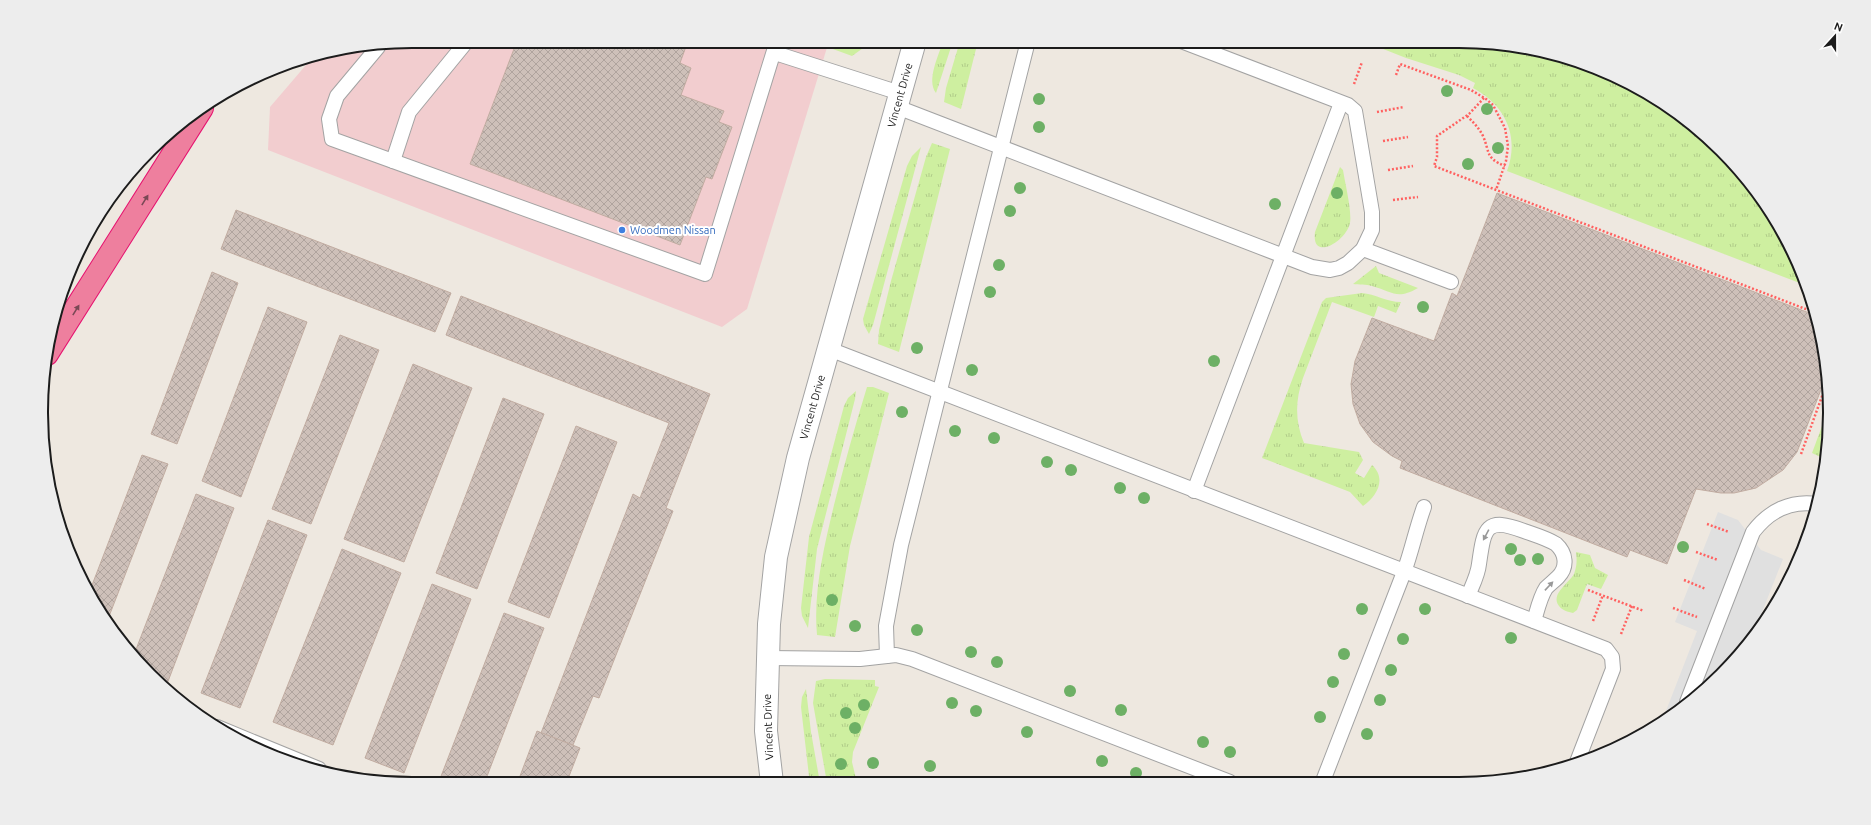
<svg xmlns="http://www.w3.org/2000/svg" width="1871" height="825" viewBox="0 0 1871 825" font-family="Ubuntu,sans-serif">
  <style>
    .commercial { fill: #f2cdcf }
    .grass { fill: url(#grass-tufts) }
    .parking { fill: #e0e0e0 }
    .building { fill: url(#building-cross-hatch); stroke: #c1aca1 }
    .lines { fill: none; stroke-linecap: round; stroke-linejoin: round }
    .service-casing { stroke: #a3a3a3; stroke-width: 16 }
    .tertiary-casing { stroke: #a3a3a3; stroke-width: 24 }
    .motorway-casing { stroke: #e71370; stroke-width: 24 }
    .path { stroke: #ff6160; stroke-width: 2.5; stroke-dasharray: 2 2; stroke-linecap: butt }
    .service { stroke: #fff; stroke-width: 14 }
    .tertiary { stroke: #fff; stroke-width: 22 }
    .motorway { stroke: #ee7f9e; stroke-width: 22 }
    .tree { fill: #6db065 }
    .oneway { fill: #7a4956 }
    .oneway2 { fill: #999 }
    .shop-dot { fill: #3f7fe0; stroke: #fff; stroke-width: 1.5 }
    .labels { text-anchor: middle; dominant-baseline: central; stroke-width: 4; stroke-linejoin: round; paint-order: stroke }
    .street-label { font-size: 11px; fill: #1c1c1c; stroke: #fff }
    .shop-label { font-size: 11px; fill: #366cbe; stroke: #fff; text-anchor: start }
    .rim { fill: none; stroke: #1c1c1c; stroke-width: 2 }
  </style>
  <defs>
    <pattern id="grass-tufts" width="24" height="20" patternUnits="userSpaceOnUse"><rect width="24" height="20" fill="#ceefa0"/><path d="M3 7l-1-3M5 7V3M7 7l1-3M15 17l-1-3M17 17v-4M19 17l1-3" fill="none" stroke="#b0cc89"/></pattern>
    <pattern id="building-cross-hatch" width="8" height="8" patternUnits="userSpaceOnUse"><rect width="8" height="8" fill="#cec0b9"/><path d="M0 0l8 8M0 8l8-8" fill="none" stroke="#b0a49e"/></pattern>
  </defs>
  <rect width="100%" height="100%" fill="#eee8e0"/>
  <!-- commercial -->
  <path class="commercial" d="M413 41H829L747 309 722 327 268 150 270 107 312 58Z"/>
  <!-- grass -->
  <g class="grass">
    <path d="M811 41H873L852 56Z"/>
    <path d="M943 41H953L936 93C926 80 939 55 943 41Z"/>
    <path d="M960 41H978L961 109 944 102 946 88Z"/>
    <path d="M1363 41H1459L1578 61 1644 91 1704 133 1753 187 1792 248 1805 285 1507 171C1520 136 1505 105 1473 88L1475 83 1459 75 1406 58Z"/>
    <path d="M932 143 950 149 899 352 878 344 879 330 891 281 926 157Z"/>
    <path d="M921 147 873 325 869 334 864 325 863 319 907 166 912 156Z"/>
    <path d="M1340 167 1343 170C1345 183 1352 211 1350 223 1346 242 1311 262 1315 232Z"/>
    <path d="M1376 266 1379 273 1418 288C1397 300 1393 292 1372 286 1366 284 1359 285 1353 284Z"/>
    <path d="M1362 293C1375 294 1387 302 1401 302L1396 313 1378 306 1374 317 1332 302 1303 378C1295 401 1295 421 1304 443L1359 452 1363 460 1355 473 1364 478 1372 465C1387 479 1377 496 1363 506L1350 492 1262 458 1322 302 1326 298Z"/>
    <path d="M867 387H873L889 393 850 546 835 637 817 635C813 592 824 547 834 505 844 465 855 426 867 387Z"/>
    <path d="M856 391 855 399 817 549 808 628 802 616 801 608 809 537 844 406 848 398Z"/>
    <path d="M1828 410 1827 460 1812 453Z"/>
    <path d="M1812 525 1810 532 1791 571 1805 534Z"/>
    <path d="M1576 552 1590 555 1595 568 1608 575 1601 589 1587 584 1577 610 1573 613C1568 612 1562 610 1559 606 1550 594 1569 583 1574 574 1577 566 1577 560 1576 552Z"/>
    <path d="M825 679 875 680V686L879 687 853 752 852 762 857 783H827L813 703 816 681Z"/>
    <path d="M806 689 811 732 820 783H810L809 776 801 707 802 697Z"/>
  </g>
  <!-- parking -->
  <path class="parking" d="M1718 512 1738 520 1761 550 1783 559 1753 635 1703 692 1664 716 1697 631 1675 622Z"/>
  <!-- building -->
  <g class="building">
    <path d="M517 41H688L680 63 691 68 681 95 724 111 719 122 732 127 712 179 706 177 680 245 470 164Z"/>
    <path d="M1497 193 1817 316 1827 374 1797 452 1783 470 1756 488 1734 493H1721L1696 489 1667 564 1630 550 1627 557 1400 468 1402 461 1392 456 1373 442 1360 424 1353 404 1351 384 1355 361 1372 318 1434 341 1452 293 1457 296Z"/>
    <path d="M236 210 451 293 435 332 221 249Z"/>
    <path d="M212 272 238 283 177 444 151 434Z"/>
    <path d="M461 296 710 394 666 508 673 511 599 698 593 696 573 745 541 733 633 494 640 498 669 423 446 335Z"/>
    <path d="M268 307 307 322 241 497 202 481Z"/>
    <path d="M340 335 379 350 311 524 272 509Z"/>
    <path d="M413 364 472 388 404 562 344 539Z"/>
    <path d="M503 398 544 414 477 589 436 573Z"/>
    <path d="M576 426 617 442 549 618 508 602Z"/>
    <path d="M142 455 168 464 108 619 91 598 89 593Z"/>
    <path d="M196 494 234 508 167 684 158 681 135 652Z"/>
    <path d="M268 520 307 535 240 708 201 693Z"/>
    <path d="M342 549 401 573 333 745 273 722Z"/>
    <path d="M432 584 471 599 404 773 365 758Z"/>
    <path d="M504 613 544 628 484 784H438Z"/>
    <path d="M537 731 580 748 566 784H517Z"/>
  </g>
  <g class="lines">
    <!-- service casing -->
    <g class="service-casing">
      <g id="service">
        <path d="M378 47 337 96 329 119 332 139 705 274 777 41"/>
        <path d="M775 53 900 93"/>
        <path d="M897 107 1312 267 1330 270 1339 268 1348 263 1363 249 1372 230V212L1355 111 1348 105 1181 41"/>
        <path d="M393 161 409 112 467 41"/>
        <path d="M1363 249 1451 282"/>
        <path d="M829 349 1606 649 1612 657 1613 669 1577 762"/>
        <path d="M1194 491 1341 103"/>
        <path d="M1468 596C1472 586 1478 575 1479 564 1484 529 1485 516 1524 531 1535 535 1546 538 1556 544 1566 553 1568 567 1558 577 1554 581 1550 584 1546 588 1540 597 1537 611 1534 621"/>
        <path d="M887 656 886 626 901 545 1028 41"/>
        <path d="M767 658 860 659 896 655 912 659 1230 782"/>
        <path d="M1687 702 1753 532C1769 511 1791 500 1817 504"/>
        <path d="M217 727 319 769"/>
        <path d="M1323 781 1404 572C1412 550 1416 529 1424 507"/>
      </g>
    </g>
    <!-- tertiary casing -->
    <g class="tertiary-casing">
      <g id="tertiary">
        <path id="s1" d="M772 783 766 731 769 624 776 557 798 458 915 41"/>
      </g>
    </g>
    <!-- motorway casing -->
    <g class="motorway-casing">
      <path id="motorway" d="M47 354 202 108"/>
    </g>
    <!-- path -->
    <g class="path">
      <path d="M1396 75 1400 64 1471 90 1486 99 1493 105 1505 128 1508 146 1506 161 1496 190"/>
      <path d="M1354 84 1362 62"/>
      <path d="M1484 98 1469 114 1437 136V157L1434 166 1816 313"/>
      <path d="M1377 112 1404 107"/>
      <path d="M1467 116C1473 122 1479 128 1483 136 1490 152 1485 158 1505 166"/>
      <path d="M1383 141 1408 137"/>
      <path d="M1388 170 1413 166"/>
      <path d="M1393 200 1418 197"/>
      <path d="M1801 454 1828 380"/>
      <path d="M1707 524 1729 532"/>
      <path d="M1696 552 1718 560"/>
      <path d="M1684 580 1706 589"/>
      <path d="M1588 590 1644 611"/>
      <path d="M1673 608 1697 617"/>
      <path d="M1593 621 1603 595"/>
      <path d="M1621 634 1632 606"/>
    </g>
    <!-- service -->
    <use href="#service" class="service"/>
    <!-- tertiary -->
    <use href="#tertiary" class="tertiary"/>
    <!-- motorway -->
    <use href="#motorway" class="motorway"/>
  </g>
  <!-- trees -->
  <g class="tree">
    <circle cx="1447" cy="91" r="6"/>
    <circle cx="1039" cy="99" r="6"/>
    <circle cx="1487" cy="109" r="6"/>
    <circle cx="1039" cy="127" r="6"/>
    <circle cx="1498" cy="148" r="6"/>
    <circle cx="1468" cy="164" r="6"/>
    <circle cx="1020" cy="188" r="6"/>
    <circle cx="1337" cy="193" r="6"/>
    <circle cx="1275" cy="204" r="6"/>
    <circle cx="1010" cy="211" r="6"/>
    <circle cx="999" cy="265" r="6"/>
    <circle cx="990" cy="292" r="6"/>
    <circle cx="1423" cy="307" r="6"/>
    <circle cx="917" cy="348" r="6"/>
    <circle cx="1214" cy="361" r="6"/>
    <circle cx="972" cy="370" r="6"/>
    <circle cx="902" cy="412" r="6"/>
    <circle cx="955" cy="431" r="6"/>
    <circle cx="994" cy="438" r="6"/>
    <circle cx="1047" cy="462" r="6"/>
    <circle cx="1071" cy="470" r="6"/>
    <circle cx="1120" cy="488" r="6"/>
    <circle cx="1144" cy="498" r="6"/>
    <circle cx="1683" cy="547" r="6"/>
    <circle cx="1511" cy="549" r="6"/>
    <circle cx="1538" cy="559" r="6"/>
    <circle cx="1520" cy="560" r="6"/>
    <circle cx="832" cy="600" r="6"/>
    <circle cx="1362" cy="609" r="6"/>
    <circle cx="1425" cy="609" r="6"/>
    <circle cx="855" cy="626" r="6"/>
    <circle cx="917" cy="630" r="6"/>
    <circle cx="1511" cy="638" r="6"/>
    <circle cx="1403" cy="639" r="6"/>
    <circle cx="971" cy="652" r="6"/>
    <circle cx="1344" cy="654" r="6"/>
    <circle cx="997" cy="662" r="6"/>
    <circle cx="1391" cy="670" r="6"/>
    <circle cx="1333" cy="682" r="6"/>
    <circle cx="1070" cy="691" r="6"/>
    <circle cx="1380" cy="700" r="6"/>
    <circle cx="952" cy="703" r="6"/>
    <circle cx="864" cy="705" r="6"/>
    <circle cx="1121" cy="710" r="6"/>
    <circle cx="976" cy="711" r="6"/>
    <circle cx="846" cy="713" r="6"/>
    <circle cx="1320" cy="717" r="6"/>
    <circle cx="855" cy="728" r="6"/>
    <circle cx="1027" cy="732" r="6"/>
    <circle cx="1367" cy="734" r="6"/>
    <circle cx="1203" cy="742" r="6"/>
    <circle cx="1230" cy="752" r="6"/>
    <circle cx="1102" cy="761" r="6"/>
    <circle cx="873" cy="763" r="6"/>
    <circle cx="841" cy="764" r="6"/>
    <circle cx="930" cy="766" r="6"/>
    <circle cx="1136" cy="773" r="6"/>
  </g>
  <!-- one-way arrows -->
  <defs><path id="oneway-solid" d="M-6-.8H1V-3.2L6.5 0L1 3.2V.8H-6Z"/></defs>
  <g class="oneway">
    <use href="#oneway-solid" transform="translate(145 200) rotate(-58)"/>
    <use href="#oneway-solid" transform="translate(76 310) rotate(-58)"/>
  </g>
  <g class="oneway2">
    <use href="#oneway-solid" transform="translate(1486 535) rotate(118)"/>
    <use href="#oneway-solid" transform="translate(1549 586) rotate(-47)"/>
  </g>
  <!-- markers -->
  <circle class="shop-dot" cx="622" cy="230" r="4"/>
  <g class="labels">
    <!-- street labels -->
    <g class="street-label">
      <text stroke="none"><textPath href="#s1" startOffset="705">Vincent Drive</textPath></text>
      <text stroke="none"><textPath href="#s1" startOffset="381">Vincent Drive</textPath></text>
      <text transform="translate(768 727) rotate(-92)">Vincent Drive</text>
    </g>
    <!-- shop labels -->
    <g class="shop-label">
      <text x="630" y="230">Woodmen Nissan</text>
    </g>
  </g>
  <!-- crop -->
  <path d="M0 0H1871V825H0ZM412 48H1459A364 364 0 0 1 1823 412V413A364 364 0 0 1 1459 777H412A364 364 0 0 1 48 413V412A364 364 0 0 1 412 48Z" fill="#ededed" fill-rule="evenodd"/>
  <path class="rim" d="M412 48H1459A364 364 0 0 1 1823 412V413A364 364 0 0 1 1459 777H412A364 364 0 0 1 48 413V412A364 364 0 0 1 412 48Z"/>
  <!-- north arrow -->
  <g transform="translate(1835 36) rotate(21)" stroke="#ffffff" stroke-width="3" paint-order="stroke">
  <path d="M0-3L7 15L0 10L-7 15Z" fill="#1c1c1c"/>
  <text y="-6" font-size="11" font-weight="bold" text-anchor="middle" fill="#1c1c1c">N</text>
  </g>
</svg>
